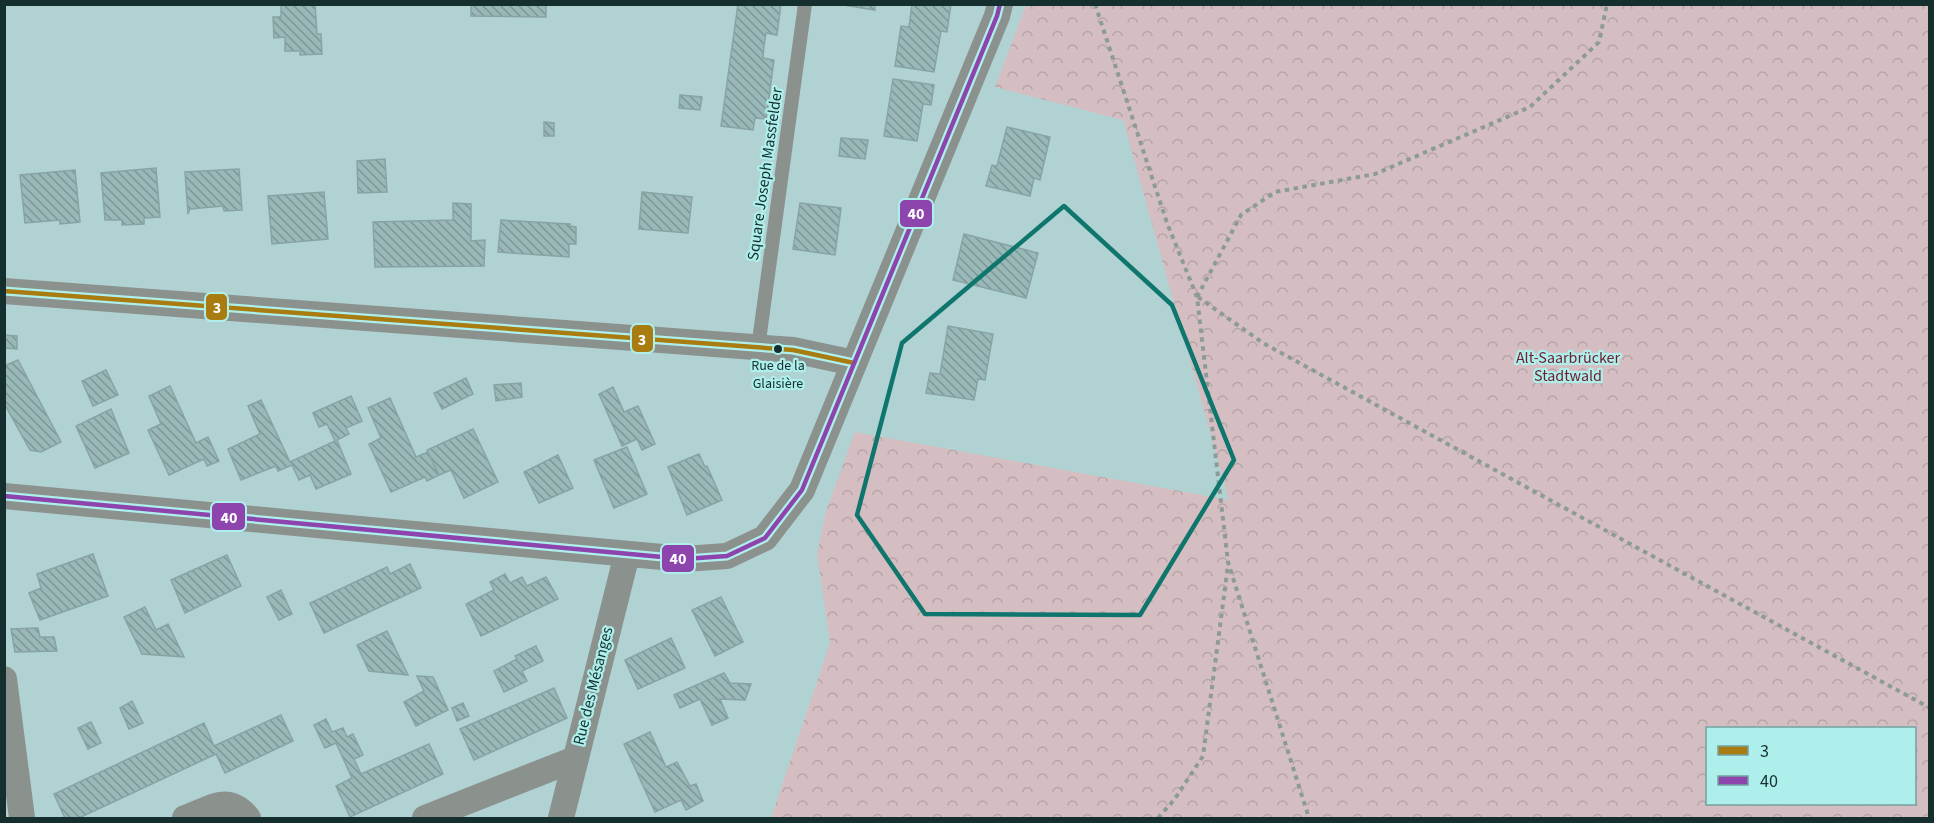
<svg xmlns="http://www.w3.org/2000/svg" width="1934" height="823" viewBox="0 0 1934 823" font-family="'Source Sans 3',sans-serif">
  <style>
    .forest { fill: url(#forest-crowns); fill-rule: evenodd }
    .building { fill: url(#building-back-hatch); stroke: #88a3a3; stroke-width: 1.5 }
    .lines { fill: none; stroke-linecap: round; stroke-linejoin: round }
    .path { stroke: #8d9b97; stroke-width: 4; stroke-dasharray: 4.5 4.5; stroke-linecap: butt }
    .service { stroke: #8b918c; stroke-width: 14 }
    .minor { stroke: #8b918c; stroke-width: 26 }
    .bus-1-casing { stroke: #aeefec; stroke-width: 9 }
    .bus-2-casing { stroke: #aeefec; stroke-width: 9 }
    .bus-1 { stroke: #a87c10; stroke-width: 4.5 }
    .bus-2 { stroke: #8e44ad; stroke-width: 4.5 }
    .marked { fill: none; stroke: #0f766e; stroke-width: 4.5; stroke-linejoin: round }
    .bus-dot { fill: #152f2f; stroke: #aeefec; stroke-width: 2 }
    .labels { text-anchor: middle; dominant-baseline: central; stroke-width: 4.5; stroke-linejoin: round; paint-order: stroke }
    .bus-label { font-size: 14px; fill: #152f2f; stroke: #aeefec }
    .street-label { font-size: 16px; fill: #152f2f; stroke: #aeefec }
    .park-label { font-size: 16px; fill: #701d2e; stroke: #aeefec }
    .line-badge { stroke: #aeefec; stroke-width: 2 }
    .badge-label { font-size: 16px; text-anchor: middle; font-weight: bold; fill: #fff }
  </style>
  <defs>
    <pattern id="forest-crowns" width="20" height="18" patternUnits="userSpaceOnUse" patternTransform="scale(1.5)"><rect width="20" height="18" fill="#d5bec1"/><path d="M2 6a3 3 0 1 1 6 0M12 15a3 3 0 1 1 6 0" fill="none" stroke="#b6a4a6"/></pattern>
    <pattern id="building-back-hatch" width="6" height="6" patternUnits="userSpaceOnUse" patternTransform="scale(1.5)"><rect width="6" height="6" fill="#99b9b8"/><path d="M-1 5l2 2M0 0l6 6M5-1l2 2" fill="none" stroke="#7c9796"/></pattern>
  </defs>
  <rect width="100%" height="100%" fill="#b0d2d2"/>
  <!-- forest -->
  <path class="forest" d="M1026 5H1929V818H771L830 643 817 554 826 511 855 432 1229 500 1123 120 995 87ZM1708 728H1914V804H1708Z"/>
  <!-- building -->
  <g class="building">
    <path d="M281 4H315L317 34H321L322 54 300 55V51H285V37L274 38 273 17H281Z"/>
    <path d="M471 4H546V17L471 16Z"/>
    <path d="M738 4H781L777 35 766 33 764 46 763 58 774 60 766 119 755 118 753 130 721 126Z"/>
    <path d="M837 4H875V10Z"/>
    <path d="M912 4H951L947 32 941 31 934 72 895 66 901 26 909 27Z"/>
    <path d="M893 79 934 85 931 105 923 104 917 141 884 136Z"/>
    <path d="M680 95 702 97 700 110 679 108Z"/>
    <path d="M544 122 554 123V136H544Z"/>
    <path d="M1007 127 1050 137 1040 180 1034 178 1030 196 986 186 992 165 997 166Z"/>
    <path d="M841 138 868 140 865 159 839 156Z"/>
    <path d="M385 159 387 192 358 193 357 161Z"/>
    <path d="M156 168 160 217 144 218V224L122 225V220H105L101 173Z"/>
    <path d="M239 169 242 210 224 211 223 206 190 209 188 214 185 172Z"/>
    <path d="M75 170 80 222 60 224V220L25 223 20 175Z"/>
    <path d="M324 192 328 239 272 244 268 196Z"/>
    <path d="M642 192 692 197 688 233 639 229Z"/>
    <path d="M453 203 471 204V241L485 240 484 266 375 267 373 222 453 220Z"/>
    <path d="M800 203 841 208 835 255 793 249Z"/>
    <path d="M501 220 570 224V226L576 227V244H569V257L498 252Z"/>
    <path d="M964 234 1038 253 1026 298 953 280Z"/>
    <path d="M948 326 993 334 985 380 978 379 974 400 926 393 930 373 940 374Z"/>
    <path d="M4 335 17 336V349L4 348Z"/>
    <path d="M18 360 61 442 41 452 30 450 4 403V366Z"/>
    <path d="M106 370 118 395 93 406 82 381Z"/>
    <path d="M466 378 473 394 442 409 434 393Z"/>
    <path d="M521 383 522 397 496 401 494 385Z"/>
    <path d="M170 386 196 443 208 437 219 461 207 466 204 459 169 475 148 430 161 424 149 396Z"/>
    <path d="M613 387 624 412 638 406 655 444 642 450 637 439 622 446 599 394Z"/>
    <path d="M351 396 362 421 346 428 349 434 337 440 351 474 316 489 310 475 299 480 292 465 278 471 276 466 241 480 228 449 260 434 248 406 261 400 290 462 335 441 327 424 319 427 313 413Z"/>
    <path d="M390 398 416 457 428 452 439 475 427 481 425 477 391 492 369 444 381 438 368 408Z"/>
    <path d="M111 409 129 453 95 468 76 426Z"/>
    <path d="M473 429 498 482 464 498 451 470 439 475 427 450Z"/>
    <path d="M627 447 647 494 614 508 594 460Z"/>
    <path d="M699 454 705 467 707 466 722 500 687 515 668 467Z"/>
    <path d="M558 455 573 488 539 503 524 472Z"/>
    <path d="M93 554 108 596 40 620 29 593 41 588 37 574Z"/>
    <path d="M227 555 241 586 185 613 171 580Z"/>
    <path d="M410 564 421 588 324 633 310 603 387 567 390 574Z"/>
    <path d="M505 574 510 583 522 577 527 586 546 577 558 599 481 636 466 604 494 590 490 582Z"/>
    <path d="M281 590 292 614 279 620 267 597Z"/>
    <path d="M721 597 743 642 715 656 692 610Z"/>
    <path d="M145 607 156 630 168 624 184 657 142 654 124 617Z"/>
    <path d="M38 628 40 637H54L57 651 15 652 11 629Z"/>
    <path d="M387 631 408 675 369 671 362 656 357 645Z"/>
    <path d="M671 638 685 668 638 689 625 660Z"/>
    <path d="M536 646 543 661 522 671 527 681 504 692 494 671 517 659 515 656Z"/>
    <path d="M724 673 730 683 751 684 745 700 720 699 728 718 712 725 700 699 680 708 674 695Z"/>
    <path d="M417 676 433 677 448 710 416 726 404 702 424 691Z"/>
    <path d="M554 688 567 718 474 760 460 729Z"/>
    <path d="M132 701 143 723 129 729 120 708Z"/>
    <path d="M463 703 469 716 457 721 452 708Z"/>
    <path d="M281 715 293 741 225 773 216 754 79 818H65L54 794 204 723 214 746Z"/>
    <path d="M326 719 332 732 343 728 347 737 353 734 363 755 354 759 361 774 429 744 443 774 350 817 336 786 352 778 336 743 325 748 314 725Z"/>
    <path d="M91 722 101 743 88 749 78 728Z"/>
    <path d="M650 732 666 767 677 762 690 786 696 784 703 801 686 810 681 800 655 812 624 744Z"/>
  </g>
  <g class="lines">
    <!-- path -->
    <g class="path">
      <path d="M1095 4 1167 223 1197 297 1228 562 1309 818"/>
      <path d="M1197 297 1241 215 1275 192 1375 174 1530 107 1599 42 1607 4"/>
      <path d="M1198 297 1263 343 1930 708"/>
      <path d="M1158 818 1174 800 1203 756 1228 565"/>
    </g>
    <!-- service -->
    <path class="service" d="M758 348 805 4"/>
    <!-- minor -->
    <g class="minor">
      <path d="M4 291 793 350 854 363"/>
      <path d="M4 496 684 559 727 556 765 538 802 490 997 16 1000 4"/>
      <path d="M4 679 22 818"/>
      <path d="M185 818C211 809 227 793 248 818"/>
      <path d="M425 818 575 759"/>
      <path d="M561 818 627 554"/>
    </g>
    <!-- bus-1 casing -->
    <g class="bus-1-casing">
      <path id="bus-1" d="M4 291 793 350 854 363"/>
    </g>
    <!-- bus-2 casing -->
    <g class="bus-2-casing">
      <path id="bus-2" d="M4 496 684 559 727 556 765 538 802 490 997 16 1000 4"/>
    </g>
    <!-- bus-1 -->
    <use href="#bus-1" class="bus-1"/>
    <!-- bus-2 -->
    <use href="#bus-2" class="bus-2"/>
  </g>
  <!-- marked area -->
  <path class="marked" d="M1064 206 1172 305 1234 460 1140 615 925 614 857 515 902 343Z"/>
  <!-- markers -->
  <circle class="bus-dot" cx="778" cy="349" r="5"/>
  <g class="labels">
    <!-- bus labels -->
    <g class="bus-label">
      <text x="778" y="366">Rue de la<tspan x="778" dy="18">Glaisière</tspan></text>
    </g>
    <!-- street labels -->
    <g class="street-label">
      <text transform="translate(765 174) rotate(-82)">Square Joseph Massfelder</text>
      <text transform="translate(593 686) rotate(-76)">Rue des Mésanges</text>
    </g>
    <!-- park labels -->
    <g class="park-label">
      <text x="1568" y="358">Alt-Saarbrücker<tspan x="1568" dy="18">Stadtwald</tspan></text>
    </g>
  </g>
  <g class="line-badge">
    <rect x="899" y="199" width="34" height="29" rx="6" fill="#8e44ad"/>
    <rect x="205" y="293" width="23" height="28" rx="6" fill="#a87c10"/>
    <rect x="631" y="324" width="23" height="29" rx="6" fill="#a87c10"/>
    <rect x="211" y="502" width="35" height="29" rx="6" fill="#8e44ad"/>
    <rect x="661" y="544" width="34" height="29" rx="6" fill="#8e44ad"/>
  </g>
  <g class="badge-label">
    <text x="916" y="219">40</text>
    <text x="217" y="313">3</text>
    <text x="642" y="345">3</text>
    <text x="229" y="523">40</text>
    <text x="678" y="564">40</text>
  </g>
  <!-- border -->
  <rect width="1934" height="823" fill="none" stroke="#152f2f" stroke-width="12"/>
  <!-- legend -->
  <rect x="1706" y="727" width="210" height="78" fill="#aeefec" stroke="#71a2a0" stroke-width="1.5"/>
  <rect x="1718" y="746" width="30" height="9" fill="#a87c10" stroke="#71a2a0" stroke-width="1.5"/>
  <text x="1760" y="757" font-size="18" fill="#152f2f">3</text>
  <rect x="1718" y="776" width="30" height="9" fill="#8e44ad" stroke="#71a2a0" stroke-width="1.5"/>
  <text x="1760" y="787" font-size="18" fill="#152f2f">40</text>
</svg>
